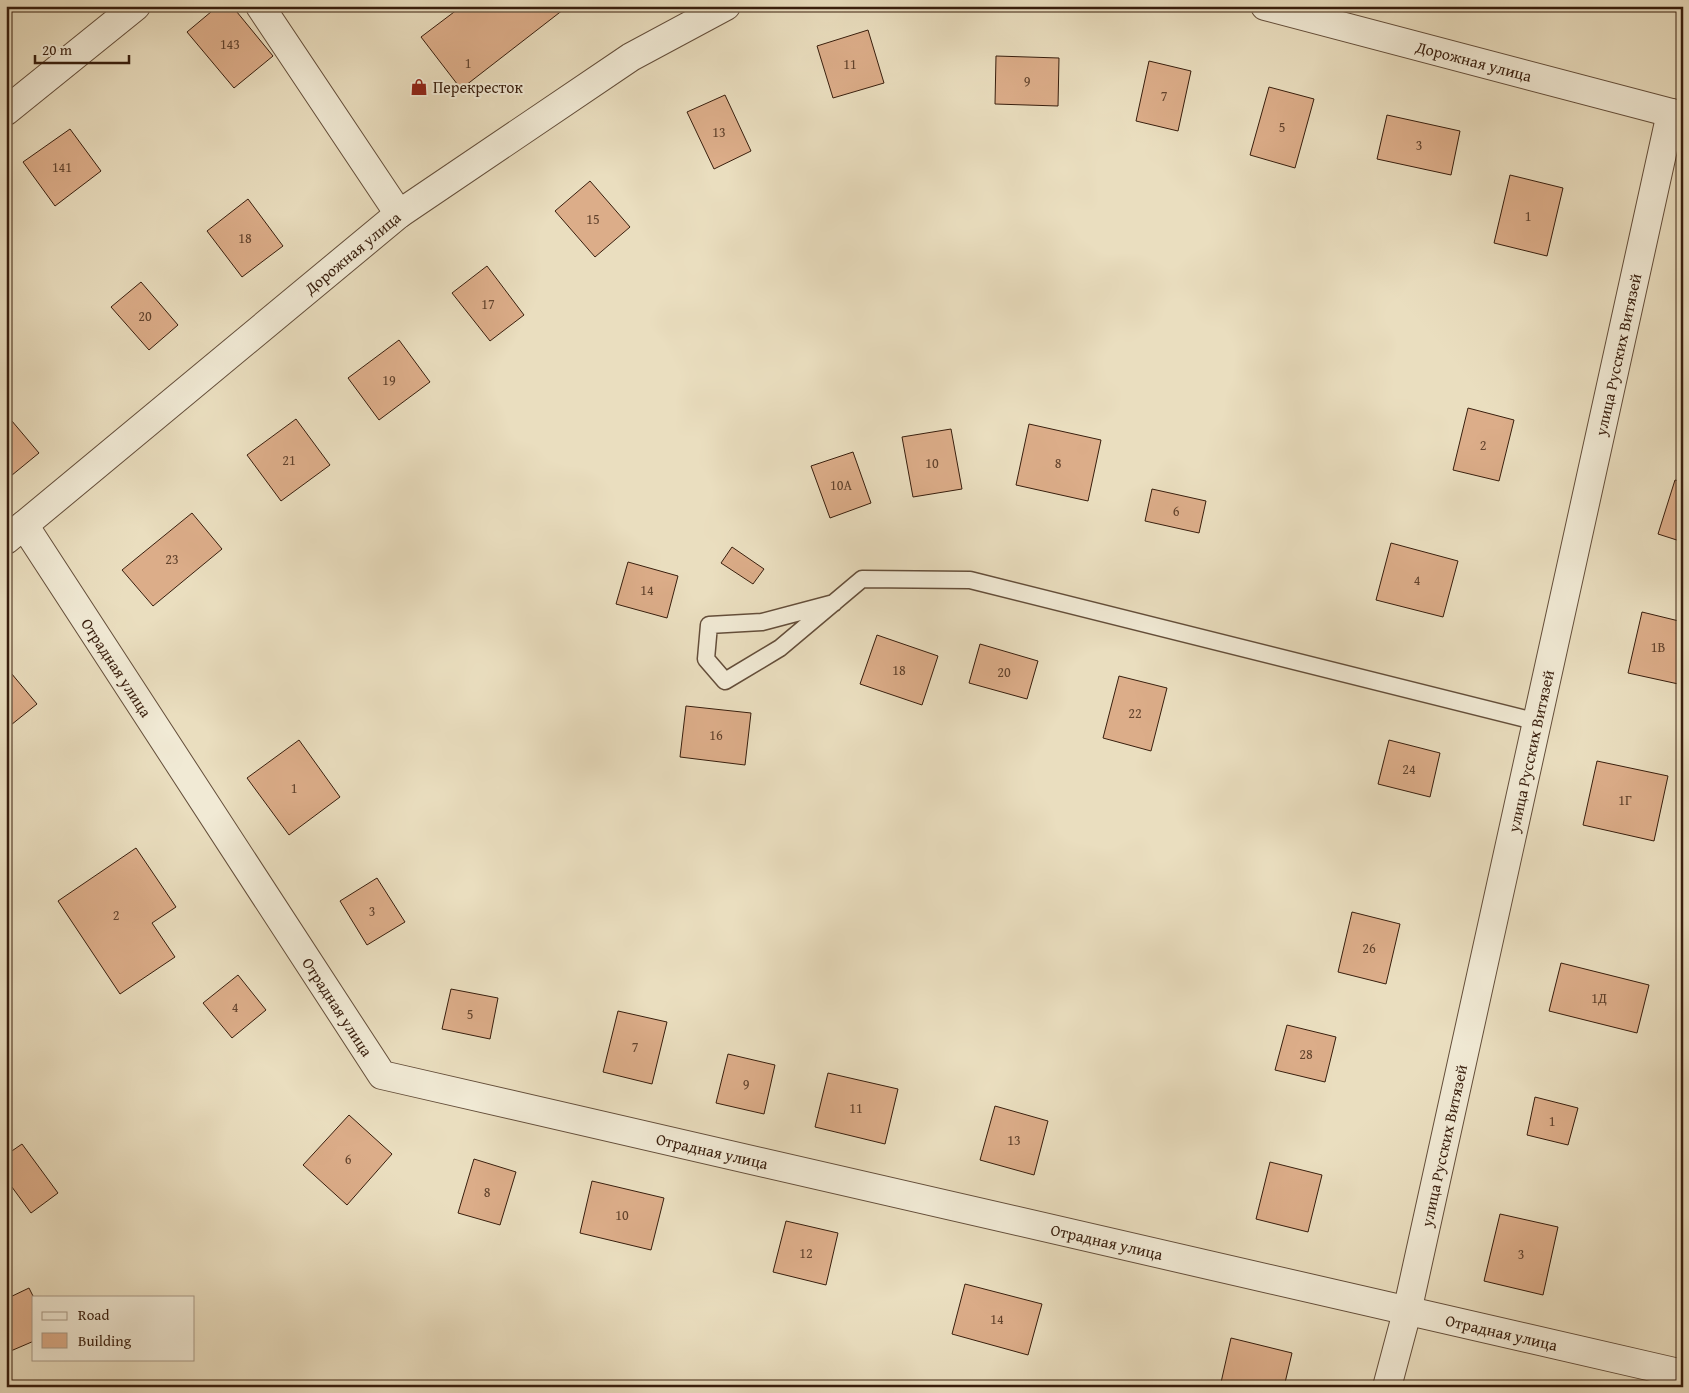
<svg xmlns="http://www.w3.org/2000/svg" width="1689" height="1393" viewBox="0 0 1689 1393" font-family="'Gentium Book Plus',serif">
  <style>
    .building { fill: #dcad89; stroke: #381e0d }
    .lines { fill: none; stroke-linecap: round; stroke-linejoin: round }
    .lane-casing { stroke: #644e3a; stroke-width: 19 }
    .street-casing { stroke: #644e3a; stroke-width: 30 }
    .lane { stroke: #f1ead5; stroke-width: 16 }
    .street { stroke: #f1ead5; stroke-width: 28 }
    .labels { text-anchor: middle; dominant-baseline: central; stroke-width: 4; stroke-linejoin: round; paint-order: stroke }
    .number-label { font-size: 14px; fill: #61422c }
    .street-label { font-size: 16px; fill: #381e0d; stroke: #f1ead5 }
    .poi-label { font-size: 16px; fill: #381e0d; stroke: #f1ead5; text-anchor: start }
  </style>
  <rect width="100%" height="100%" fill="#eadebf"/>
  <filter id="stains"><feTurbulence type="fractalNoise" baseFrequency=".004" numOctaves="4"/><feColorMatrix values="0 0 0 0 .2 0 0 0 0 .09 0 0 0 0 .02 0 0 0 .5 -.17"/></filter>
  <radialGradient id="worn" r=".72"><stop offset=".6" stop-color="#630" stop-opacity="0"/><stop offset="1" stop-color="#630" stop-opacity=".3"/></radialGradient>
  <!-- building -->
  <g class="building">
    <path d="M218 6H232L273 56 234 88 187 32Z"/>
    <path d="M462 6H568L461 89 421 37Z"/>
    <path d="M868 30 884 83 833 98 817 46Z"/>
    <path d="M996 56 1059 58 1058 106 995 104Z"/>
    <path d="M1149 61 1191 71 1178 131 1136 121Z"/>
    <path d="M1269 87 1314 99 1295 168 1250 155Z"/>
    <path d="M725 95 751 151 714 169 687 112Z"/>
    <path d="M1387 115 1460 131 1451 175 1377 159Z"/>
    <path d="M70 129 101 171 55 206 23 162Z"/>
    <path d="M1510 175 1563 188 1547 256 1494 243Z"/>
    <path d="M590 181 630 227 595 257 555 211Z"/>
    <path d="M248 199 283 246 242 277 207 231Z"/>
    <path d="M487 266 524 315 490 341 452 293Z"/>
    <path d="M141 282 178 325 149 350 111 307Z"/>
    <path d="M399 340 430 382 379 420 348 378Z"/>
    <path d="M1468 408 1514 420 1499 481 1453 470Z"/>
    <path d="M6 414 39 453 6 480Z"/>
    <path d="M296 419 330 465 281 501 247 455Z"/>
    <path d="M1029 424 1101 440 1088 501 1016 485Z"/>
    <path d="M951 429 962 489 913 497 902 437Z"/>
    <path d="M853 452 871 503 830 518 811 466Z"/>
    <path d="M1675 480 1683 482V542L1658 534Z"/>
    <path d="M1152 489 1206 501 1199 533 1145 521Z"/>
    <path d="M192 513 222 549 153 606 122 570Z"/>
    <path d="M1391 543 1458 561 1443 617 1376 600Z"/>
    <path d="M732 547 764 569 753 584 721 563Z"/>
    <path d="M628 562 678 576 667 618 616 604Z"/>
    <path d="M1642 612 1683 622V685L1628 673Z"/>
    <path d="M877 635 938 656 922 705 860 684Z"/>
    <path d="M980 644 1038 661 1027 699 969 683Z"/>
    <path d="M6 667 37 704 6 729Z"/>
    <path d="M1119 676 1167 688 1151 751 1103 738Z"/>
    <path d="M686 706 751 713 745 765 680 757Z"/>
    <path d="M299 740 340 797 289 835 247 778Z"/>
    <path d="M1389 740 1440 753 1430 797 1378 784Z"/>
    <path d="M1597 761 1668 776 1654 841 1583 825Z"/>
    <path d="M136 848 176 907 152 923 175 957 120 994 58 901Z"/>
    <path d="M377 878 405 922 367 945 340 901Z"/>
    <path d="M1352 912 1400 924 1386 984 1338 972Z"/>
    <path d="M1561 963 1649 985 1637 1033 1549 1011Z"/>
    <path d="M238 975 266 1010 232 1038 203 1003Z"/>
    <path d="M451 989 498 998 490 1039 442 1029Z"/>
    <path d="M618 1011 667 1022 652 1084 603 1072Z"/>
    <path d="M1287 1025 1336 1037 1325 1082 1275 1070Z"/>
    <path d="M728 1054 775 1065 764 1114 716 1103Z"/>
    <path d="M828 1073 898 1089 885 1144 815 1127Z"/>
    <path d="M1535 1097 1578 1108 1568 1145 1527 1135Z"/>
    <path d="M995 1106 1048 1121 1034 1175 980 1160Z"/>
    <path d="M349 1115 392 1154 347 1205 303 1165Z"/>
    <path d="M22 1144 58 1193 31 1213 6 1179V1155Z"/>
    <path d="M474 1159 516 1172 500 1225 458 1213Z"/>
    <path d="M1270 1162 1322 1175 1308 1232 1256 1219Z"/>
    <path d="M592 1181 664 1198 651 1250 580 1233Z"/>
    <path d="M1500 1214 1558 1227 1543 1295 1484 1281Z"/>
    <path d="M786 1221 838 1233 826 1285 773 1272Z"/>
    <path d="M965 1284 1042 1304 1028 1355 952 1334Z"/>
    <path d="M29 1288 34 1298V1341L6 1353V1299Z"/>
    <path d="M1231 1338 1292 1353 1284 1387H1220Z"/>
  </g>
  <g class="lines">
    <!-- lane casing -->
    <g class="lane-casing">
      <path id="lane" d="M834 603 762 622 709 625 706 659 725 681 780 648 862 579 970 580 1538 722"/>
    </g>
    <!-- street casing -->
    <g class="street-casing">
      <g id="street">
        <path d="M260 6 399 214"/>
        <path id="s1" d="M1265 6 1683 116"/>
        <path d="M6 111 136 6"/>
        <path id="s2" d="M24 525 382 1075 1683 1374"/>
        <path id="s3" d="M6 540 399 214 631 57 726 6"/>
        <path id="s4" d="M1387 1387 1407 1312 1671 113"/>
      </g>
    </g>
    <!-- lane -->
    <use href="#lane" class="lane"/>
    <!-- street -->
    <use href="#street" class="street"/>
  </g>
  <!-- icons -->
  <defs>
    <g id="shop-bare" transform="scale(1.35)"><path d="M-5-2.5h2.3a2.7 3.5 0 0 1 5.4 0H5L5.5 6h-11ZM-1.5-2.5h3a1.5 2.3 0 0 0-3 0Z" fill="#8f2418" stroke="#f1ead5" stroke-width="2.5" paint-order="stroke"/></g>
  </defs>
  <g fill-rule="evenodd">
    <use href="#shop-bare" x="419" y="87"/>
  </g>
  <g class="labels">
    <!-- number labels -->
    <g class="number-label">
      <text x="230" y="44">143</text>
      <text x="468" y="63">1</text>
      <text x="850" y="64">11</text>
      <text x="1027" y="81">9</text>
      <text x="1164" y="96">7</text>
      <text x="1282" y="127">5</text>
      <text x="719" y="132">13</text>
      <text x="1419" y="145">3</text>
      <text x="62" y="167">141</text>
      <text x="1528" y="216">1</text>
      <text x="593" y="219">15</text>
      <text x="245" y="238">18</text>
      <text x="488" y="304">17</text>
      <text x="145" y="316">20</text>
      <text x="389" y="380">19</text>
      <text x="1483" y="445">2</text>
      <text x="289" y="460">21</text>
      <text x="932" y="463">10</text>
      <text x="1058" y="463">8</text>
      <text x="841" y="485">10А</text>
      <text x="1176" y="511">6</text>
      <text x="172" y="559">23</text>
      <text x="1417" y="580">4</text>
      <text x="647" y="590">14</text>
      <text x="1658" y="647">1В</text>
      <text x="899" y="670">18</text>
      <text x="1004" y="672">20</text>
      <text x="1135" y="713">22</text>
      <text x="716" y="735">16</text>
      <text x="1409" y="769">24</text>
      <text x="294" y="788">1</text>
      <text x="1625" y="800">1Г</text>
      <text x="372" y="911">3</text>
      <text x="116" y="915">2</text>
      <text x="1369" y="948">26</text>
      <text x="1599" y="998">1Д</text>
      <text x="235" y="1007">4</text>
      <text x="470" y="1014">5</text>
      <text x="635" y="1047">7</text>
      <text x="1306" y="1054">28</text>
      <text x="746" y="1084">9</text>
      <text x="856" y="1108">11</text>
      <text x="1552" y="1121">1</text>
      <text x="1014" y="1140">13</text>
      <text x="348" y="1159">6</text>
      <text x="487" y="1192">8</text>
      <text x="622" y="1215">10</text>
      <text x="806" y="1253">12</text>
      <text x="1521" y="1254">3</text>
      <text x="997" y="1319">14</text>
    </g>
    <!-- street labels -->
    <g class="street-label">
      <text stroke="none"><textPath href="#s1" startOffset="216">Дорожная улица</textPath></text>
      <text stroke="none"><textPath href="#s3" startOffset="450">Дорожная улица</textPath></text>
      <text stroke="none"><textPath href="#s4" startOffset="1058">улица Русских Витязей</textPath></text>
      <text stroke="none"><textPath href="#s2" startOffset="170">Отрадная улица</textPath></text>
      <text stroke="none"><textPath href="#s4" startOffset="652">улица Русских Витязей</textPath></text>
      <text stroke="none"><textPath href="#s2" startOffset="575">Отрадная улица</textPath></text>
      <text stroke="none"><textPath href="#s4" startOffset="248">улица Русских Витязей</textPath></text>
      <text stroke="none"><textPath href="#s2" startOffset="995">Отрадная улица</textPath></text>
      <text stroke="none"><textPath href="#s2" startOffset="1400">Отрадная улица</textPath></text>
      <text stroke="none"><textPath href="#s2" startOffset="1805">Отрадная улица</textPath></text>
    </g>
    <!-- poi labels -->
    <g class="poi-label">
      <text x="433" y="87">Перекресток</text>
    </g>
  </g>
  <!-- margin -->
  <rect width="1689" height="1393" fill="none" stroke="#eadebf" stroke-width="25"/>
  <rect x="8" y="8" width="1674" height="1378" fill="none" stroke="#381e0d" stroke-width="2.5"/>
  <rect x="12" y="12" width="1664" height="1368" fill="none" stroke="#381e0d"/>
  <!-- legend -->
  <rect x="32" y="1296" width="162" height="65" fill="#f1ead5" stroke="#a79885"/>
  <rect x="42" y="1312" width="25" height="8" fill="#f1ead5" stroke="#a79885"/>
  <text x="78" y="1320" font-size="15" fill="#381e0d">Road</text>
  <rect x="42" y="1333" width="25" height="15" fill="#dcad89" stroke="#a79885"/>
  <text x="78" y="1346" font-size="15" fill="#381e0d">Building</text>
  <!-- scale -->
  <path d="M35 55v8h94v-8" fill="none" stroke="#381e0d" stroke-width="2.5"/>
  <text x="42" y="55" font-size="15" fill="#381e0d" stroke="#f1ead5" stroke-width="4" paint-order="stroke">20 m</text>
  <rect width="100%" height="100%" filter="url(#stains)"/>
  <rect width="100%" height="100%" fill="url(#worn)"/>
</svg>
